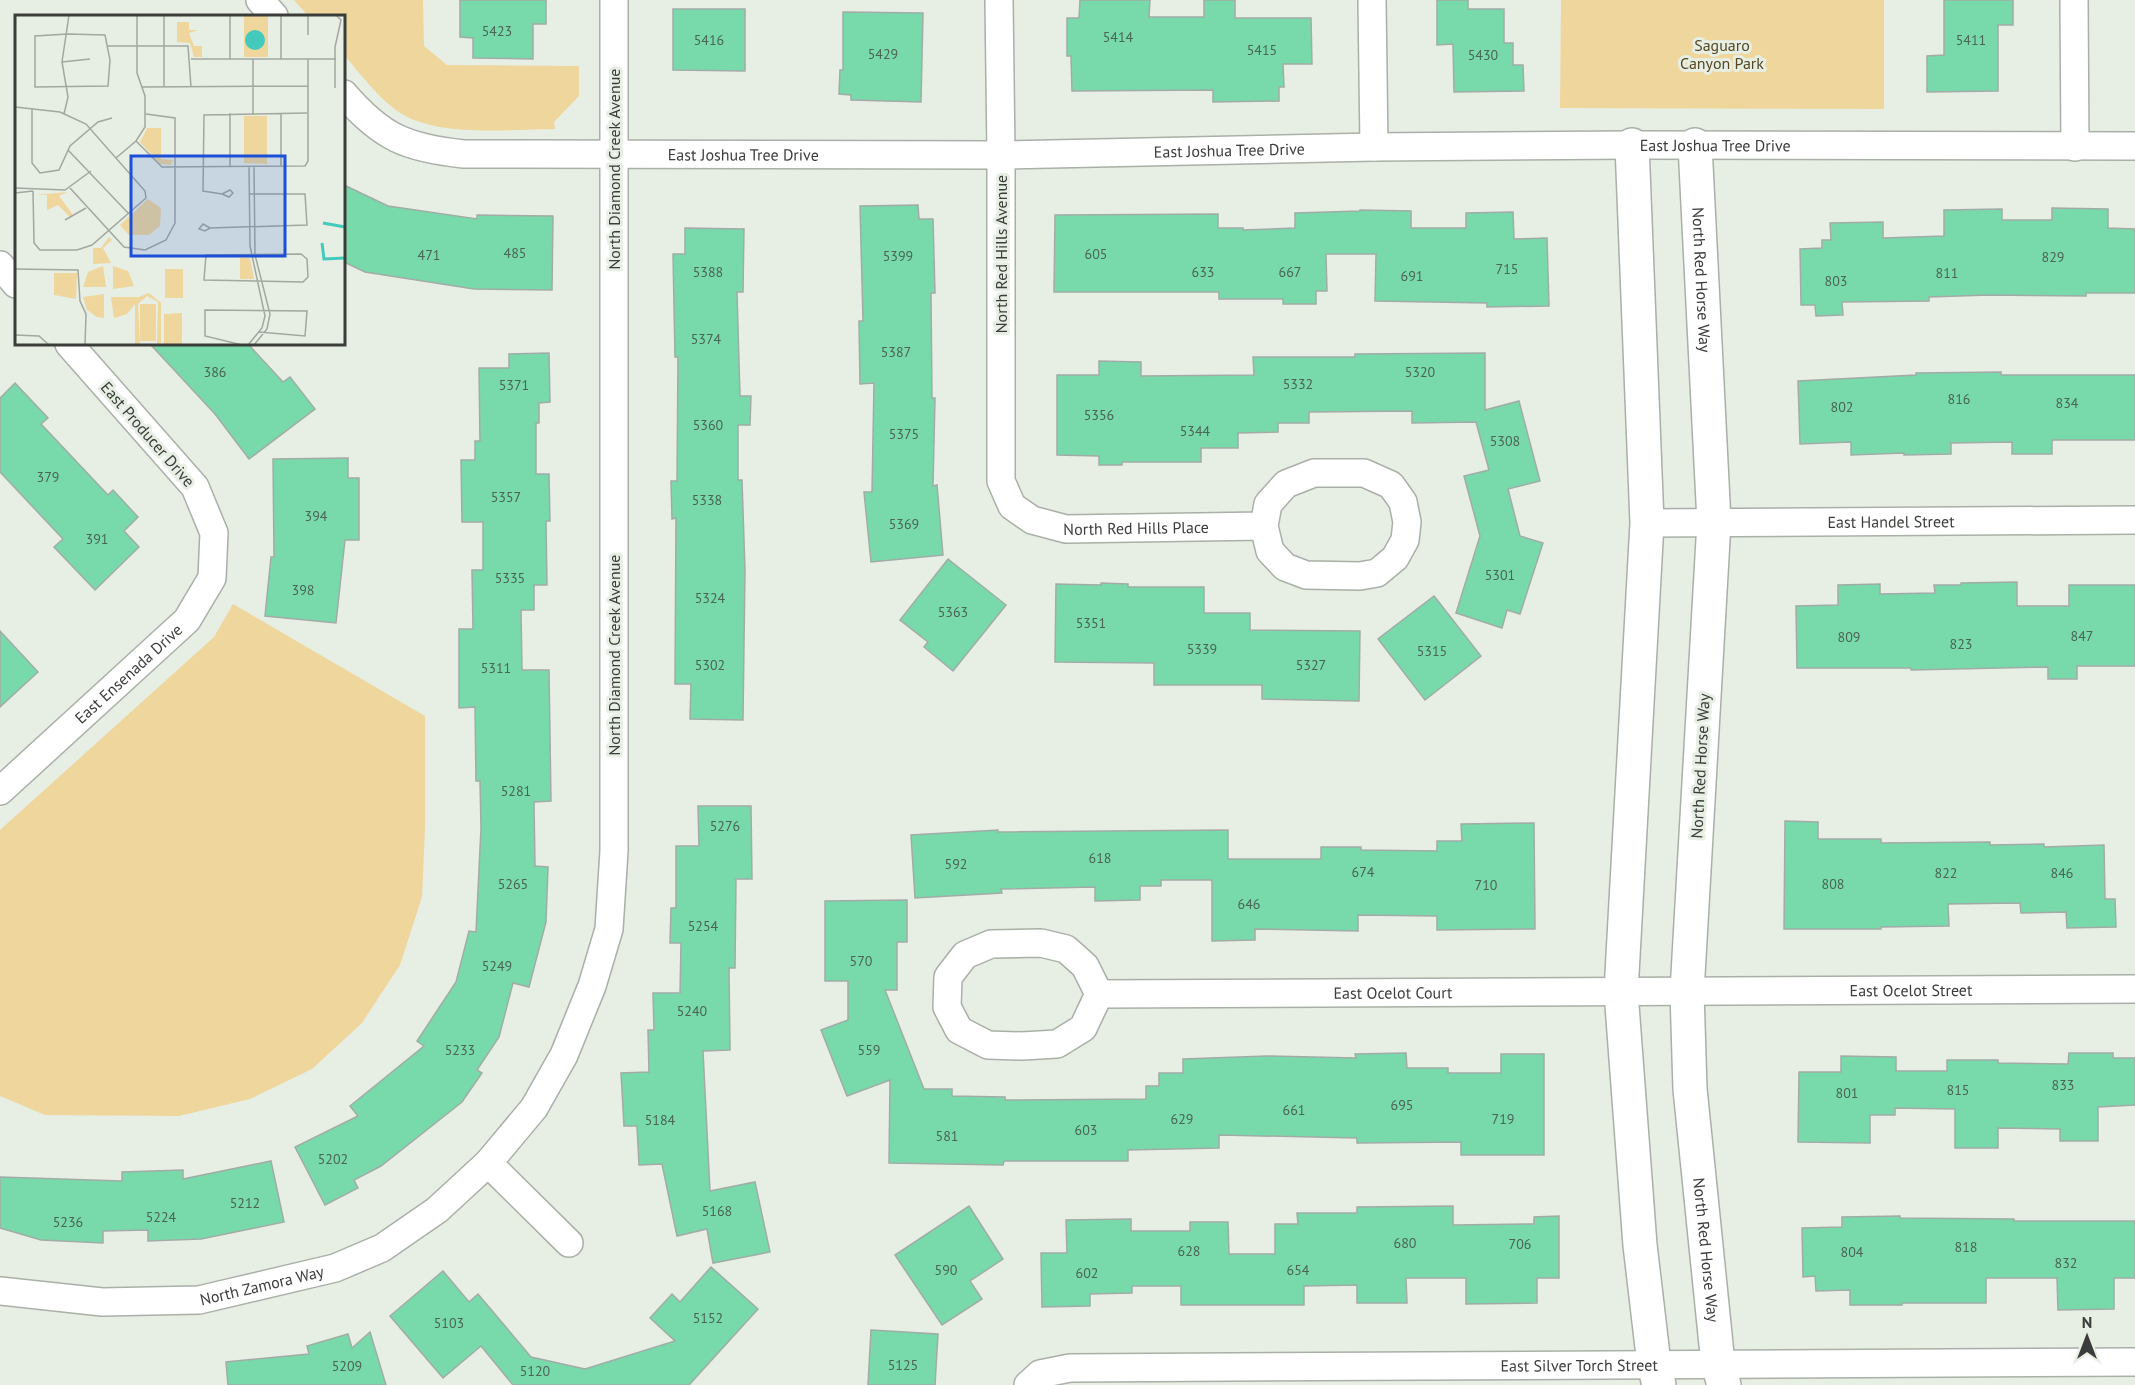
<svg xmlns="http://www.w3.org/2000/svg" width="2135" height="1385" viewBox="0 0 2135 1385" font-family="'PT Sans',sans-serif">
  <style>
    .green { fill: #eed69c }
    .building { fill: #78daab; stroke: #a1aca6; stroke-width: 1.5 }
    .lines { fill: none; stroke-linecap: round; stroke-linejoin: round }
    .minor-casing { stroke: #a9b0a7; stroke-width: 30 }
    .tertiary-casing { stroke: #a9b0a7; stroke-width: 36 }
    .minor { stroke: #fff; stroke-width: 27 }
    .tertiary { stroke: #fff; stroke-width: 33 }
    .labels { text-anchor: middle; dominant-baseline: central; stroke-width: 6; stroke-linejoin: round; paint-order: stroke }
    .number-label { font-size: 14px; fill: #4a6456 }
    .park-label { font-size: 16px; fill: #564721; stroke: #e7eee4 }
    .street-label { font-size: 16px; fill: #3a3d39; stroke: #e7eee4 }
    .inset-river { fill: none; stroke: #44c9bd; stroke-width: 3 }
    .inset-road { fill: none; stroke: #a2a7a0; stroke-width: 1.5 }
    .view { fill: #1d4ed8; fill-opacity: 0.15; stroke: #1d4ed8; stroke-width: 3 }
    .inset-edge { fill: none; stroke: #3a3d39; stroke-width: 3 }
  </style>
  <rect width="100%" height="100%" fill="#e7eee4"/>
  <!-- green -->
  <g class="green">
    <path d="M294 0H423L424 46 447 65 579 66V96L554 122 555 129C510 129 437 138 399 112 379 99 360 73 344 55V16H308Z"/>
    <path d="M1561 0H1884V109L1560 108Z"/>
    <path d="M233 604 425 716V829L422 897 400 965 362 1023 312 1069 250 1099 179 1116 45 1115 0 1096V830L214 637Z"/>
  </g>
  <!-- building -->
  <g class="building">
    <path d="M460 0H546V24H533V59L473 58V38L460 37Z"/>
    <path d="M1080 0H1150L1149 17H1204V0H1235V18H1311L1312 64H1283L1284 87H1279V101L1213 102V90L1072 91 1071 56H1067V18H1079Z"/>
    <path d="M1437 0H1468V9H1504V43H1513V65H1523L1524 91 1454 92 1453 44 1437 45Z"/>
    <path d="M1944 0H2013V25H1998V91L1927 92V56L1944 55Z"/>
    <path d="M673 9H745V71L673 70Z"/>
    <path d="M843 12 923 13 921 102 851 100V95L839 94 840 70H843Z"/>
    <path d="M344 185 388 206 477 219V215L553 216 552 290 474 289 365 272 344 262Z"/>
    <path d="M918 205 919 219H933L935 293H931L932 398H935L933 486 937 485 943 555 871 562 864 492H872L874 383 860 384 859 321H863L860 206Z"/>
    <path d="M2052 208 2108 209V228L2135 229V293H2086V296L1989 295 1929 297V301L1842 302 1843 315 1816 316 1815 305H1801L1800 249 1822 248V240H1831L1830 223 1883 222V238L1944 236V210L2002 209V220H2052Z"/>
    <path d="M1360 210 1411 211V228H1466V213L1513 212 1514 239 1547 238 1549 306 1487 307V303L1375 301 1376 254H1326L1327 291H1316V304H1283V299H1219V292H1054L1055 215 1218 214V228H1243V230L1295 228V213L1360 211Z"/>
    <path d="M685 228 744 229 743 292H737L740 396H751L750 425H738V480H742L745 570 743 720 690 719 691 684H675L676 518 672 519 671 481H677L678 357H675L673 254H685Z"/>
    <path d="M150 344H248L283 382 290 377 315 409 249 459 215 414Z"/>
    <path d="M549 353 550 402 539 403V423H536V474H549L550 521H546L547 585H534V610H521L522 670H549L551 801 534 802 535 866 548 867 546 922 529 987 513 983 499 1037 477 1070 482 1073 462 1102 381 1166 354 1180 358 1188 325 1205 295 1147 358 1116 350 1106 424 1046 417 1041 456 982 469 931 476 932 481 828 480 781H476L475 707 459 708V629H473L472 570H483V522H462L461 460H475V441H480L479 368H509V354Z"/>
    <path d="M1485 353V410L1519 401 1540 481 1508 489 1520 536 1543 543 1520 614 1507 610 1502 628 1456 613 1480 536 1464 476 1489 470 1476 422 1412 423V411L1309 412V423H1278V432L1238 433V448H1201V462H1122V465H1099V456L1057 455V375H1099V361L1141 362V376L1254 375 1253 357H1355V354Z"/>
    <path d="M2001 372V375H2135V440H2052V454H2012V442L1951 443V454L1904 455V453L1851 455V442L1800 444 1798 381 1916 375V373Z"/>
    <path d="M15 383 48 418 41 424 108 495 113 490 138 517 124 531 139 547 95 590 54 547 63 539 0 472V398Z"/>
    <path d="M348 458V478H359V540H345L336 623 265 616 271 557H274L273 459Z"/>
    <path d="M948 559 1006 605 953 671 924 647 928 642 900 620Z"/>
    <path d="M2017 582V606H2069V585H2135V666H2077V679H2048V667L1911 670V668H1797L1796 606 1838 605V585L1880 584V594L1935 593 1934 585H1961V583Z"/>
    <path d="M1101 583 1128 584V587H1204V613H1250V630L1360 631 1359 701 1262 699V685H1154V663L1055 662 1056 584 1101 585Z"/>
    <path d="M1434 596 1481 656 1425 700 1378 639Z"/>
    <path d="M0 631 38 672 0 707Z"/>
    <path d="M698 806H751L752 879H736L735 968H729L730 1050 703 1051 710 1191 755 1182 770 1252 713 1263 707 1229 677 1236 662 1164 639 1165 637 1126H624L621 1073 649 1072 648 1030H654L653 993H680L681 943H670L671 908H676V846H699Z"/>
    <path d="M1785 821 1818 822V839H1881V843L1990 842V845L2044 844V847L2104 845 2105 899H2115L2116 927 2067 928 2066 912 2021 913 2020 903 1948 904 1949 926 1881 927V929H1784Z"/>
    <path d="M1534 823 1535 929 1437 930V916L1358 915V931L1255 929V940L1212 941V880H1161V886H1140V900L1095 901V887L1001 889 1002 893 915 898 911 835 998 830V832L1228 830V859H1321V847H1361V850L1437 851V841H1462L1461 824Z"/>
    <path d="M907 900V942H897V990H885L924 1089H952V1096L1005 1097V1100L1146 1099V1086H1159V1073H1183V1059L1267 1056 1356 1058 1355 1054 1406 1053 1407 1068H1448V1073H1501V1054H1544V1155H1461V1142L1357 1143V1138L1219 1135V1148L1128 1150V1161H1004L1003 1165 889 1163 890 1080 847 1096 821 1030 848 1020V981H825V901Z"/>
    <path d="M2069 1053H2113V1058H2135V1105L2098 1107V1141H2060V1129L1998 1128V1148H1955V1109L1895 1108V1115H1870V1143L1798 1142 1799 1072H1841V1056L1896 1057V1071H1947V1060H1998V1063L2068 1064Z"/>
    <path d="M271 1161 284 1222 201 1239 148 1241V1230L103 1231V1243L41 1240 0 1228V1177L122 1181V1172L183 1170V1179Z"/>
    <path d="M969 1206 1003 1259 970 1281 982 1299 942 1325 895 1255Z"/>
    <path d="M1453 1206V1225L1534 1224V1217L1559 1216V1278H1537V1303L1466 1304V1278H1406L1407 1303H1357V1285L1304 1286V1305H1181V1286H1132V1293L1090 1294V1306L1042 1307 1041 1253H1067L1066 1220 1131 1219V1231H1190V1222H1228L1229 1254H1275V1224H1298L1297 1213H1357V1207Z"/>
    <path d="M1900 1216V1218L2014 1219V1221H2135V1278H2114V1309L2058 1310 2057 1278H1986V1303H1902V1305H1850V1290L1816 1291 1815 1276 1803 1277 1802 1228 1842 1227V1217Z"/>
    <path d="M711 1267 758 1309 689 1385H513L481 1346 443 1378 390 1316 443 1271 469 1302 478 1294 531 1357 585 1369 675 1341 650 1318 672 1294 680 1302Z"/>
    <path d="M871 1330 938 1334 935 1385H868Z"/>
    <path d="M370 1332 386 1385H228L226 1362 309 1354 307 1346 348 1334 352 1348Z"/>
  </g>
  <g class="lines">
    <!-- minor casing -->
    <g class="minor-casing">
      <g id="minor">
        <path d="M260 0 274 16"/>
        <path id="s1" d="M999 0 1001 155V481L1012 506 1032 520 1066 529 1264 526 1268 504 1286 484 1314 473H1364L1391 485 1403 502 1407 522 1405 540 1395 558 1377 573 1360 576 1306 575 1285 567 1270 551 1264 526"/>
        <path d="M1372 0 1374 147"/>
        <path d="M2074 0 2075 147"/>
        <path id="s2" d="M344 94C382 138 407 148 464 154L1001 155 1374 147 1632 145 2135 146"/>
        <path d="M0 265 16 284"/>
        <path id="s3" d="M1647 523 2135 520"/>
        <path id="s4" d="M0 791 187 620 212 578 214 533 195 487 69 344"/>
        <path d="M1041 943 1066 949 1085 966 1099 994 1083 1028 1057 1044 1022 1046 988 1045 959 1030 947 1007 948 977 965 955 991 944Z"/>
        <path id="s5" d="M1099 994 2135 989"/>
        <path d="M488 1163 569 1243"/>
        <path id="s6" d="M0 1291 102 1302 199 1300 335 1268 382 1248 437 1210 488 1163 534 1108 564 1055 592 986 609 929 614 851V0"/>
        <path id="s7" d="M1028 1385 1040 1374 1070 1368 2135 1362"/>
      </g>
    </g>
    <!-- tertiary casing -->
    <g class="tertiary-casing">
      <g id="tertiary">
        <path d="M1632 145 1647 523 1621 992 1640 1245 1654 1364 1659 1385"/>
        <path id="s8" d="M1695 145 1714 522 1687 992 1690 1089 1718 1364 1724 1385"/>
      </g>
    </g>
    <!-- minor -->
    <use href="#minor" class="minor"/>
    <!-- tertiary -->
    <use href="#tertiary" class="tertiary"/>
  </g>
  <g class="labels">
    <!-- number labels -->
    <g class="number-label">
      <text x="497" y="31">5423</text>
      <text x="1118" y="37">5414</text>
      <text x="709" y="40">5416</text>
      <text x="1971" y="40">5411</text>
      <text x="1262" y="50">5415</text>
      <text x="883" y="54">5429</text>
      <text x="1483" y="55">5430</text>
      <text x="515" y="253">485</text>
      <text x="1096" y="254">605</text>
      <text x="429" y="255">471</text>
      <text x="898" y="256">5399</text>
      <text x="2053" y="257">829</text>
      <text x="1507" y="269">715</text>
      <text x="708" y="272">5388</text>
      <text x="1203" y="272">633</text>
      <text x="1290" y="272">667</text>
      <text x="1947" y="273">811</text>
      <text x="1412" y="276">691</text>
      <text x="1836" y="281">803</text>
      <text x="706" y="339">5374</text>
      <text x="896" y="352">5387</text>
      <text x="215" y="372">386</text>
      <text x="1420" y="372">5320</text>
      <text x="1298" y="384">5332</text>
      <text x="514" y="385">5371</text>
      <text x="1959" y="399">816</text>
      <text x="2067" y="403">834</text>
      <text x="1842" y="407">802</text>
      <text x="1099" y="415">5356</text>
      <text x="708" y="425">5360</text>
      <text x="1195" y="431">5344</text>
      <text x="904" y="434">5375</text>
      <text x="1505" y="441">5308</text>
      <text x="48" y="477">379</text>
      <text x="506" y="497">5357</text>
      <text x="707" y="500">5338</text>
      <text x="316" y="516">394</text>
      <text x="904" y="524">5369</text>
      <text x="97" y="539">391</text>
      <text x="1500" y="575">5301</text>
      <text x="510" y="578">5335</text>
      <text x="303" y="590">398</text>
      <text x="710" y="598">5324</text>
      <text x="953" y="612">5363</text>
      <text x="1091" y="623">5351</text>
      <text x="2082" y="636">847</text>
      <text x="1849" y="637">809</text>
      <text x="1961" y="644">823</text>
      <text x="1202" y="649">5339</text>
      <text x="1432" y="651">5315</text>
      <text x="710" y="665">5302</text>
      <text x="1311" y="665">5327</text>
      <text x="496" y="668">5311</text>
      <text x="516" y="791">5281</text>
      <text x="725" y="826">5276</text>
      <text x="1100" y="858">618</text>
      <text x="956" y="864">592</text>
      <text x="1363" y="872">674</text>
      <text x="1946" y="873">822</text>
      <text x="2062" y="873">846</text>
      <text x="513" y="884">5265</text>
      <text x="1833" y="884">808</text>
      <text x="1486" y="885">710</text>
      <text x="1249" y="904">646</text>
      <text x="703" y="926">5254</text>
      <text x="861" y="961">570</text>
      <text x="497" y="966">5249</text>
      <text x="692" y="1011">5240</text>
      <text x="460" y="1050">5233</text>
      <text x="869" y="1050">559</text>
      <text x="2063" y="1085">833</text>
      <text x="1958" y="1090">815</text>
      <text x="1847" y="1093">801</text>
      <text x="1402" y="1105">695</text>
      <text x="1294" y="1110">661</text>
      <text x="1182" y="1119">629</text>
      <text x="1503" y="1119">719</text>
      <text x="660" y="1120">5184</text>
      <text x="1086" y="1130">603</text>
      <text x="947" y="1136">581</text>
      <text x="333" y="1159">5202</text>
      <text x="245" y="1203">5212</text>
      <text x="717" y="1211">5168</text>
      <text x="161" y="1217">5224</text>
      <text x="68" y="1222">5236</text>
      <text x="1405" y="1243">680</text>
      <text x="1520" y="1244">706</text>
      <text x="1966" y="1247">818</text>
      <text x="1189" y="1251">628</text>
      <text x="1852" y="1252">804</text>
      <text x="2066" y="1263">832</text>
      <text x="946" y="1270">590</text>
      <text x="1298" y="1270">654</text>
      <text x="1087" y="1273">602</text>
      <text x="708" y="1318">5152</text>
      <text x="449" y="1323">5103</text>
      <text x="903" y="1365">5125</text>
      <text x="347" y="1366">5209</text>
      <text x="535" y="1371">5120</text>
    </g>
    <!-- park labels -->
    <g class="park-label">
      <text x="1722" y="45">Saguaro<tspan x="1722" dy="18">Canyon Park</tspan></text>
    </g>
    <!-- street labels -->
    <g class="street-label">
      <text stroke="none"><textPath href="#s2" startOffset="1390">East Joshua Tree Drive</textPath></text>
      <text stroke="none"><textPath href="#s2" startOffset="904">East Joshua Tree Drive</textPath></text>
      <text stroke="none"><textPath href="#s2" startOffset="418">East Joshua Tree Drive</textPath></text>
      <text transform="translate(614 169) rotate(-90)">North Diamond Creek Avenue</text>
      <text transform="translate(1001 254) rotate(-90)">North Red Hills Avenue</text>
      <text stroke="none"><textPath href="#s8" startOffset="135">North Red Horse Way</textPath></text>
      <text transform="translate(148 434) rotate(49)">East Producer Drive</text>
      <text stroke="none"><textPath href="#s3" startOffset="244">East Handel Street</textPath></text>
      <text stroke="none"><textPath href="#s1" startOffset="638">North Red Hills Place</textPath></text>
      <text transform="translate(614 655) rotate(-90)">North Diamond Creek Avenue</text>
      <text stroke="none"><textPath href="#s4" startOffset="174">East Ensenada Drive</textPath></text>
      <text transform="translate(1700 766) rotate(-87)">North Red Horse Way</text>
      <text stroke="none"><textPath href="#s5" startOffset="812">East Ocelot Street</textPath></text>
      <text stroke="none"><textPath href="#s5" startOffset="294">East Ocelot Court</textPath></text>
      <text stroke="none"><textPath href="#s8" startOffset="1107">North Red Horse Way</textPath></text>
      <text stroke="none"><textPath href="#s6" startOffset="264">North Zamora Way</textPath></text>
      <text stroke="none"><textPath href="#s7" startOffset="556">East Silver Torch Street</textPath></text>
    </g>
  </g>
  <!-- overview -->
  <g transform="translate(15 15)">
    <rect width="330" height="330" fill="#e7eee4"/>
    <path d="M229 0H253V42H229ZM162 7H174V15H183L174 18 179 31H187V42H179L175 28 162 27ZM229 101H252V149L229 148ZM132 113H146V144L158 145 156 150 145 149 125 127ZM52 177 44 181 58 200 55 202 43 190 32 195V180H21ZM133 184 146 193 145 211 134 220H114L105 210ZM94 222 97 225 88 233 96 248 78 249V233H86ZM225 242 235 243 239 264H225ZM88 251 91 272H68L73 257ZM98 251 113 256 119 271 98 274ZM150 254H168V283H150ZM39 258H62L61 284 39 280ZM134 278 146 288V328L142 330 143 287 132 281 123 289 125 330H120V289L112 299 99 303 96 282H124ZM89 279V303L82 302 72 295 68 282ZM125 289H141V326H125ZM167 298V330H149V299Z" fill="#eed69c"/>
    <path d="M230 25a10 10 0 1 1 20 0a10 10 0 1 1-20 0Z" fill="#44c9bd"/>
    <path class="inset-river" d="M308 208 330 212M307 228 309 244 330 243"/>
    <path class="inset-road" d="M149 0V72M215 0V44M266 0V44M53 19 90 20 95 45 93 71 20 72V21ZM293 20V0M93 31H173L176 72M176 44H321M238 44V99M47 47 75 44M127 72 293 71M320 73V32L326 5 321 0M0 92 45 97 71 109 130 176 131 183 77 230 62 235H25L19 228 18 176M17 93V148L25 158 44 155 55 131 83 107 97 103M215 98V151M49 99 53 82 47 47 54 0M266 99V151M121 126 147 152 290 151 293 146V44M53 135 114 199M101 143 121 126 130 112V81L122 58V0M239 151 240 240 255 299 252 314 239 330M0 173 50 175 76 156M55 173 109 232 130 235 151 225 160 208V103L131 99M0 178 18 176M207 179 214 182 218 178 215 175 207 179 188 176 189 100 292 98M50 205 71 193M195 213 188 209 184 214 190 216 195 213 292 210 290 179H235M286 239 292 244 293 262 288 267 189 265 191 240ZM0 254 63 255 65 286 71 299 70 330M0 320 24 321 34 330M227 330 190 321V295L292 296 290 321 244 317M233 330 247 313 250 301 235 231 234 151"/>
    <path class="view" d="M116 141H270V241H116Z"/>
    <rect width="330" height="330" class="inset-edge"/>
  </g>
  <!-- north arrow -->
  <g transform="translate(2087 1337)" stroke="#e7eee4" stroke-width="4.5" paint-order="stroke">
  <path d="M0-4.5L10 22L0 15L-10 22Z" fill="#3a3d39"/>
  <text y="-9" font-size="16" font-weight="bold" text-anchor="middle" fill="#3a3d39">N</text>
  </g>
</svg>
